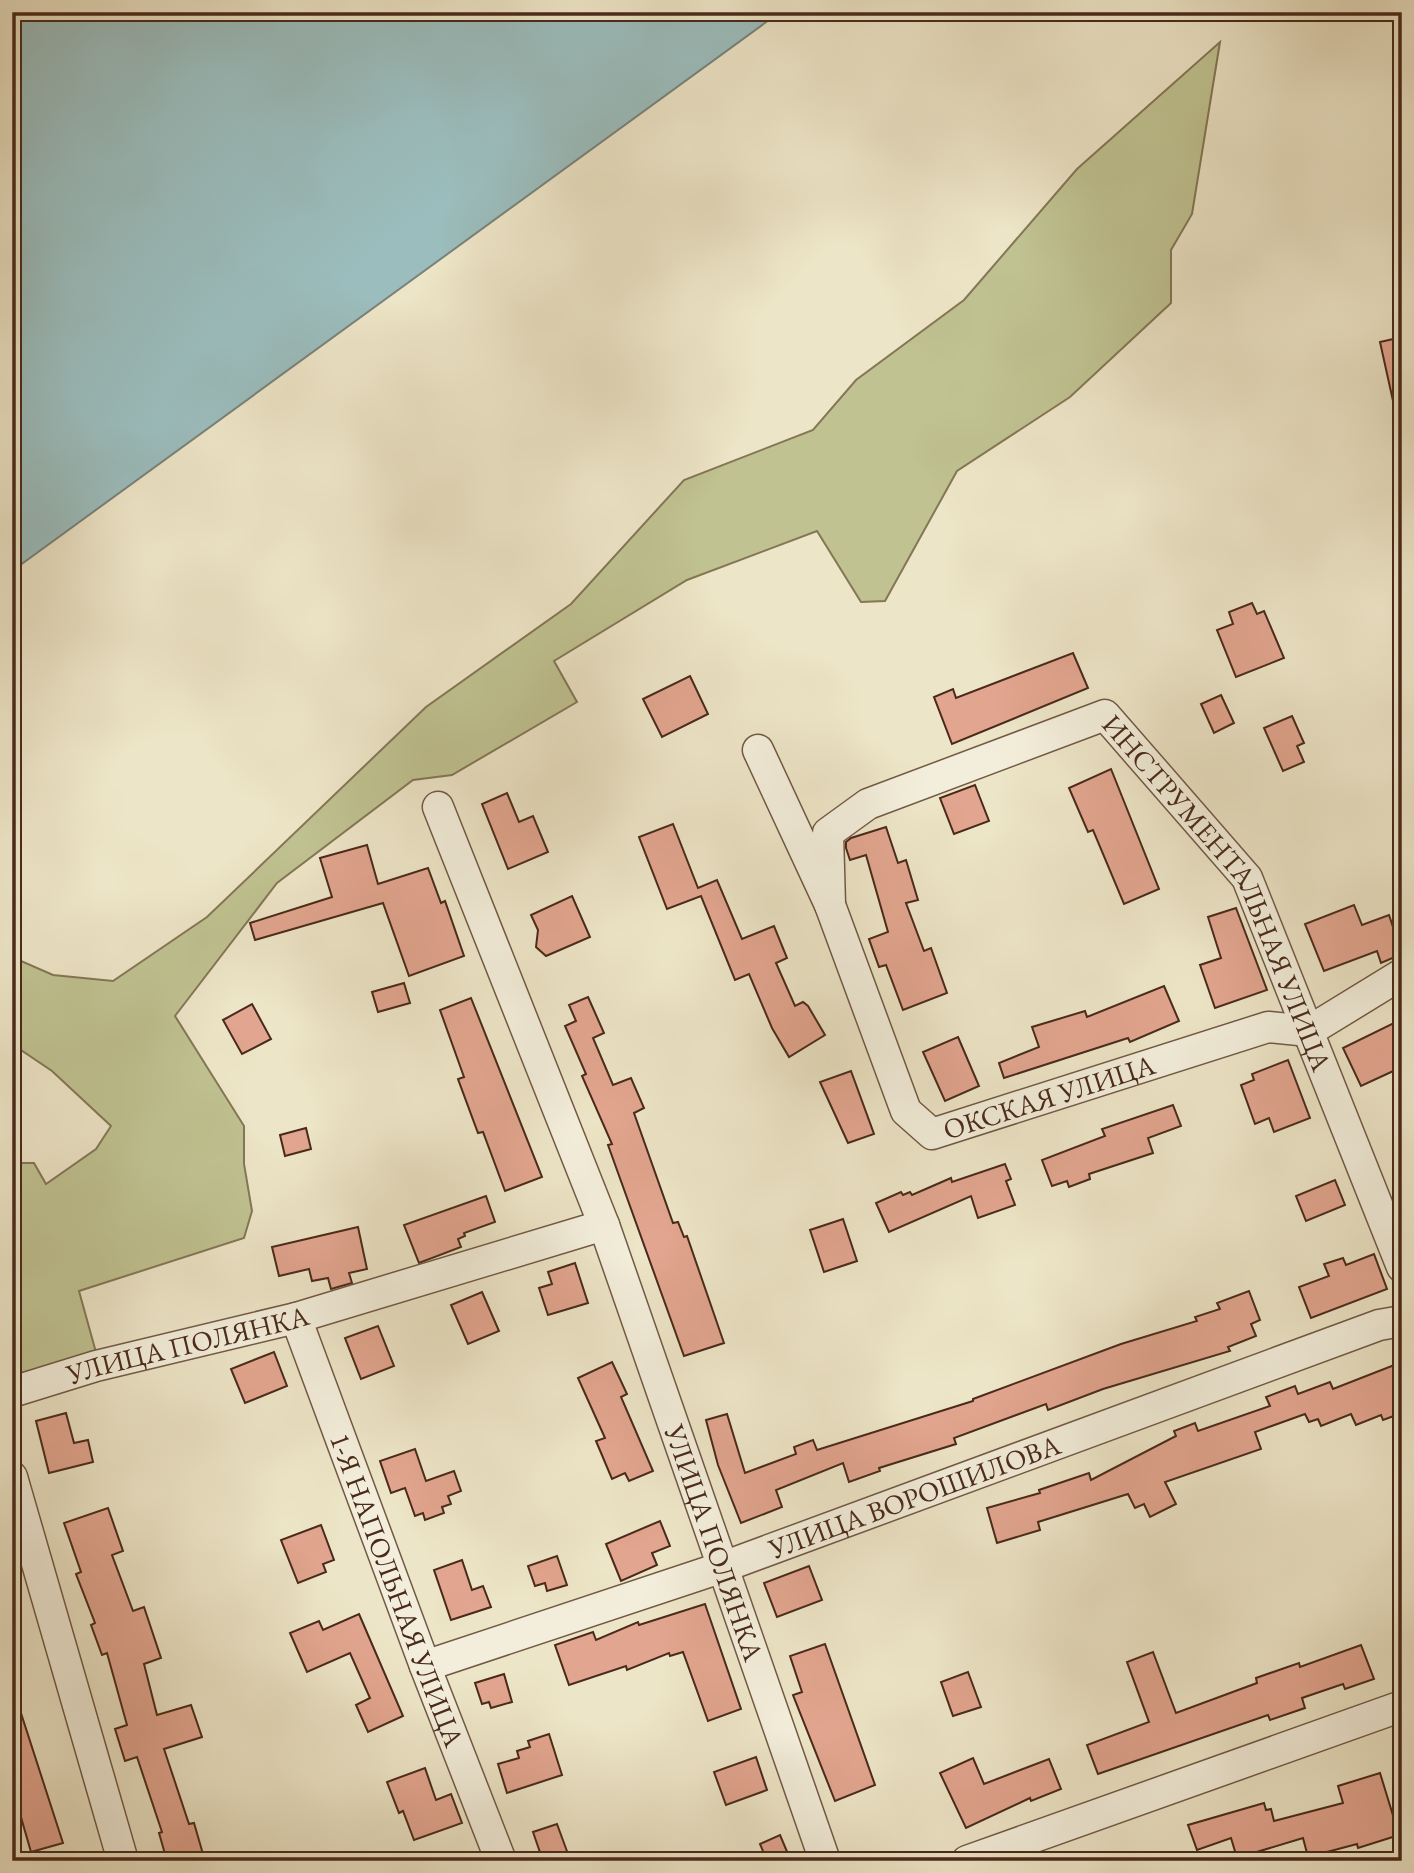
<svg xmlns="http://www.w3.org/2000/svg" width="1414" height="1873" viewBox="0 0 1414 1873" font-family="'EB Garamond',serif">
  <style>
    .green { fill: #c0c291; stroke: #847656; stroke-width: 2 }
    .water { fill: #9bbdbd; stroke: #7a827c; stroke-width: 2 }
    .building { fill: #e2a58f; stroke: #492a1a; stroke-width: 2 }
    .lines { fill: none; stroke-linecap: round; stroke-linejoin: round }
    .minor-casing { stroke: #725945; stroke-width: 33 }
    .minor { stroke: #f3eedb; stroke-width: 30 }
    .labels { text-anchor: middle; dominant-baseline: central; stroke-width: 7; stroke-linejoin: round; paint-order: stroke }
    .street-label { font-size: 28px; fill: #492a1a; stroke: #f3eedb }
  </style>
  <rect width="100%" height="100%" fill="#ede5c7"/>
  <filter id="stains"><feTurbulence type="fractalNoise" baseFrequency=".00286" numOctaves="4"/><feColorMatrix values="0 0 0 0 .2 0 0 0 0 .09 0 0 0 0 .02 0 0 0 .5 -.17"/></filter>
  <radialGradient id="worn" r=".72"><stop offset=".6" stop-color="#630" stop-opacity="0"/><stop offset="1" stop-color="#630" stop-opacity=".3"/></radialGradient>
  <!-- green -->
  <path class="green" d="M1220 42 1192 214 1171 250V303L1070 397 957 471 885 601 861 602 817 531 687 580 554 661 577 702 452 775 413 780 277 883 175 1016 244 1126V1164L252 1211 244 1238 79 1291 97 1356 12 1379V1163H34L46 1184 96 1149 111 1126 52 1071 12 1044V957L53 975 113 981 207 917 426 707 571 604 684 480 813 430 856 380 964 300 1077 169Z"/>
  <!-- water -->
  <path class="water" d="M12 12H780L12 571Z"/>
  <!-- building -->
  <g class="building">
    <path d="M1402 337V400L1393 401 1380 342Z"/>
    <path d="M1252 603 1257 614 1264 611 1284 658 1236 677 1217 630 1233 624 1229 612Z"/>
    <path d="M1073 653 1088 688 952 744 934 697 953 689 956 698Z"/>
    <path d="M690 676 708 714 662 737 643 699Z"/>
    <path d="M1221 695 1234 723 1214 733 1201 704Z"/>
    <path d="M1292 716 1304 743 1297 746 1304 762 1283 771 1264 728Z"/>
    <path d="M1111 769 1159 889 1124 904 1093 830 1088 832 1069 788Z"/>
    <path d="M975 785 989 821 954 834 940 798Z"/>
    <path d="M507 793 519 822 533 816 548 852 508 869 482 804Z"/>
    <path d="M673 824 698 888 717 880 742 939 774 926 787 958 776 963 795 1006 803 1002 808 1006 825 1035 789 1057 772 1028 749 974 735 980 701 896 667 909 639 837Z"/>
    <path d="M886 827 898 863 906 860 918 900 906 903 924 951 931 948 947 993 903 1010 886 965 879 967 869 939 888 932 866 855 850 860 846 848V842L851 838Z"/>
    <path d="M367 845 378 884 428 868 441 903 445 901 464 956 409 976 383 903 255 940 250 923 332 897 320 858Z"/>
    <path d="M572 896 590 937 546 956 536 947 538 930 531 915Z"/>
    <path d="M1354 905 1362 925 1389 915 1402 954 1381 963 1377 951 1324 971 1305 924Z"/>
    <path d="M1236 908 1267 990 1215 1008 1200 965 1221 958 1208 917Z"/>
    <path d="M404 983 410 1003 378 1012 372 992Z"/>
    <path d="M1164 986 1179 1021 1130 1042 1128 1038 1004 1078 999 1063 1039 1047 1032 1027 1085 1011 1087 1017Z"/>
    <path d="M588 997 604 1033 593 1038 613 1085 631 1078 644 1108 634 1113 673 1223 678 1222 684 1237 687 1236 724 1343 684 1356 608 1145 612 1144 582 1076 586 1074 565 1026 576 1021 569 1005Z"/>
    <path d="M471 998 542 1177 505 1191 483 1132 478 1133 458 1079 464 1077 440 1010Z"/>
    <path d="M252 1004 271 1039 242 1054 223 1020Z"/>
    <path d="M1402 1019V1067L1361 1086 1343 1048Z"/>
    <path d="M958 1037 979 1086 945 1101 923 1052Z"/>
    <path d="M1288 1060 1310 1118 1274 1132 1269 1118 1255 1124 1241 1085 1254 1080 1252 1074Z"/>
    <path d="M851 1071 874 1134 848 1143 820 1082Z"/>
    <path d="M1173 1105 1181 1126 1148 1138 1153 1153 1089 1174 1090 1179 1069 1187 1067 1181 1052 1186 1042 1160 1105 1136 1102 1129Z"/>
    <path d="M306 1128 311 1149 285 1156 280 1135Z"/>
    <path d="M1005 1164 1011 1179 1006 1181 1015 1205 978 1218 971 1196 889 1232 876 1203 901 1192 903 1195 910 1192 912 1195 951 1178 952 1182Z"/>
    <path d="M1335 1180 1345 1205 1306 1221 1296 1196Z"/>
    <path d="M486 1196 495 1222 464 1233 465 1236 458 1239 461 1247 419 1263 404 1225Z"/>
    <path d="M843 1219 857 1261 824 1272 810 1230Z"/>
    <path d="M358 1227 367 1269 349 1273 352 1283 331 1289 328 1278 312 1281 309 1269 279 1276 272 1247Z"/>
    <path d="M1374 1254 1387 1289 1311 1318 1299 1287 1329 1276 1324 1264 1343 1258 1346 1265Z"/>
    <path d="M575 1263 588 1303 548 1315 539 1288 552 1284 548 1272Z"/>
    <path d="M1249 1291 1260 1320 1251 1324 1256 1336 1228 1347 1230 1351 1103 1389 1048 1410 1046 1404 954 1438 956 1444 879 1468 880 1471 849 1482 843 1463 776 1490 782 1507 741 1523 718 1465 706 1420 727 1414 745 1473 796 1454 794 1447 813 1440 817 1450 973 1401V1399L1121 1344 1197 1321 1195 1317 1220 1309 1217 1303Z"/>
    <path d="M482 1292 499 1331 468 1344 451 1305Z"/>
    <path d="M378 1326 394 1366 361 1379 345 1338Z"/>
    <path d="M274 1352 287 1386 245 1403 231 1369Z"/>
    <path d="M612 1362 627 1394 621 1397 653 1471 629 1481 625 1473 612 1479 596 1441 605 1438 578 1378Z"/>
    <path d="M1402 1362V1413L1383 1420 1381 1415 1356 1425 1351 1414 1321 1426 1318 1419 1309 1422 1305 1414 1255 1432 1261 1449 1165 1482 1176 1504 1150 1517 1144 1504 1135 1508 1128 1494 1038 1522 1040 1530 997 1543 987 1508 1040 1493 1039 1490 1089 1473 1091 1480 1176 1436 1174 1431 1195 1423 1198 1431 1270 1406 1266 1397 1295 1386 1298 1394 1330 1382 1333 1389Z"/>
    <path d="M66 1413 74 1443 88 1440 93 1462 49 1473 36 1421Z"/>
    <path d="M415 1449 426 1481 454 1471 461 1491 448 1496 451 1504 442 1507 444 1513 425 1520 423 1513 415 1516 405 1488 391 1493 380 1461Z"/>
    <path d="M108 1508 123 1551 112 1555 133 1611 144 1607 161 1658 144 1664 157 1715 191 1705 202 1737 164 1749 189 1824 194 1823 205 1861H167L159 1833 162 1832 137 1757 125 1761 115 1729 127 1725 107 1653 102 1655 91 1625 95 1623 76 1574 81 1572 64 1523Z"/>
    <path d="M660 1521 670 1546 652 1553 657 1565 621 1581 606 1544Z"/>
    <path d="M321 1525 334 1560 323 1564 326 1572 298 1583 281 1540Z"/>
    <path d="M557 1556 567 1585 547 1591 545 1583 535 1586 528 1566Z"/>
    <path d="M462 1560 472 1590 483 1586 491 1607 451 1620 434 1570Z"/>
    <path d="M809 1566 822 1600 777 1617 764 1583Z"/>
    <path d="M705 1604 741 1709 708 1721 683 1652 670 1656 669 1653 627 1670 626 1666 569 1685 555 1645 593 1632 596 1640 638 1622 639 1625Z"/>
    <path d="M359 1614 403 1716 368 1732 356 1705 370 1698 350 1653 307 1672 290 1633 319 1621 323 1630Z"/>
    <path d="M825 1644 875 1785 835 1801 793 1695 802 1692 790 1656Z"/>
    <path d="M1361 1645 1374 1679 1345 1689 1343 1684 1302 1698 1305 1708 1270 1720 1268 1715 1098 1774 1087 1745 1149 1722 1127 1662 1153 1652 1176 1713 1257 1683 1256 1678 1299 1663 1300 1667Z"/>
    <path d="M968 1672 981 1707 953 1716 941 1682Z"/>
    <path d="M504 1674 512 1702 491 1708 489 1702 482 1704 475 1683Z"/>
    <path d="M12 1704H18L63 1843 31 1852 12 1786Z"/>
    <path d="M549 1734 562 1775 507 1793 498 1764 519 1758 517 1751 530 1747 528 1741Z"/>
    <path d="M756 1757 767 1790 726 1805 714 1772Z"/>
    <path d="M973 1758 984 1784 1049 1759 1061 1789 1031 1801 1030 1798 966 1828 940 1773Z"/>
    <path d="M425 1768 436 1800 451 1794 462 1823 414 1840 403 1811 399 1813 387 1782Z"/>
    <path d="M1380 1773 1399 1835 1358 1848 1357 1844 1308 1857 1303 1838 1237 1858 1231 1838 1197 1850 1188 1825 1264 1803 1266 1810 1271 1809 1274 1821 1343 1803 1338 1786Z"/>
    <path d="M557 1824 568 1854 543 1861 533 1832Z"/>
    <path d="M780 1835 791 1861H767L760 1844Z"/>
  </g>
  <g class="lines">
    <!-- minor casing -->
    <g class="minor-casing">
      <g id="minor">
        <path id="s1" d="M758 750 830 905 906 1111 932 1134 1268 1027 1309 1031 1402 974"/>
        <path id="s2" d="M438 807 604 1225 825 1861"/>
        <path id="s3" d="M830 905 828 833 868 804 1105 715 1247 878 1402 1267"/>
        <path id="s4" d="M296 1318 425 1666 501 1861"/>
        <path id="s5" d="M12 1392 96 1366 296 1318 604 1225"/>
        <path d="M12 1477 123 1861"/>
        <path id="s6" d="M425 1666 723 1567 1379 1325 1402 1321"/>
        <path d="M967 1861 1402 1706"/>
      </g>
    </g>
    <!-- minor -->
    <use href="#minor" class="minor"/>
  </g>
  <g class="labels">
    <!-- street labels -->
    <g class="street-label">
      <text stroke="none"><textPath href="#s3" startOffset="588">ИНСТРУМЕНТАЛЬНАЯ УЛИЦА</textPath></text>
      <text stroke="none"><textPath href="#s1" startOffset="548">ОКСКАЯ УЛИЦА</textPath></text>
      <text stroke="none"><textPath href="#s5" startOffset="182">УЛИЦА ПОЛЯНКА</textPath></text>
      <text stroke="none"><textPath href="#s6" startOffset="518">УЛИЦА ВОРОШИЛОВА</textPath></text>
      <text stroke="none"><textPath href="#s2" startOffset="786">УЛИЦА ПОЛЯНКА</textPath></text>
      <text stroke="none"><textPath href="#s4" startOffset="290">1-Я НАПОЛЬНАЯ УЛИЦА</textPath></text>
    </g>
  </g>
  <!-- margin -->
  <rect width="1414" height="1873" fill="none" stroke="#ede5c7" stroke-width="42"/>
  <rect x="14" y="14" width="1386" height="1845" fill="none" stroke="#492a1a" stroke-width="3.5"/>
  <rect x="21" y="21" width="1372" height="1831" fill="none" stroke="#492a1a" stroke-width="2"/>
  <rect width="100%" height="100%" filter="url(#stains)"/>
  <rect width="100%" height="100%" fill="url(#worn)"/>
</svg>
